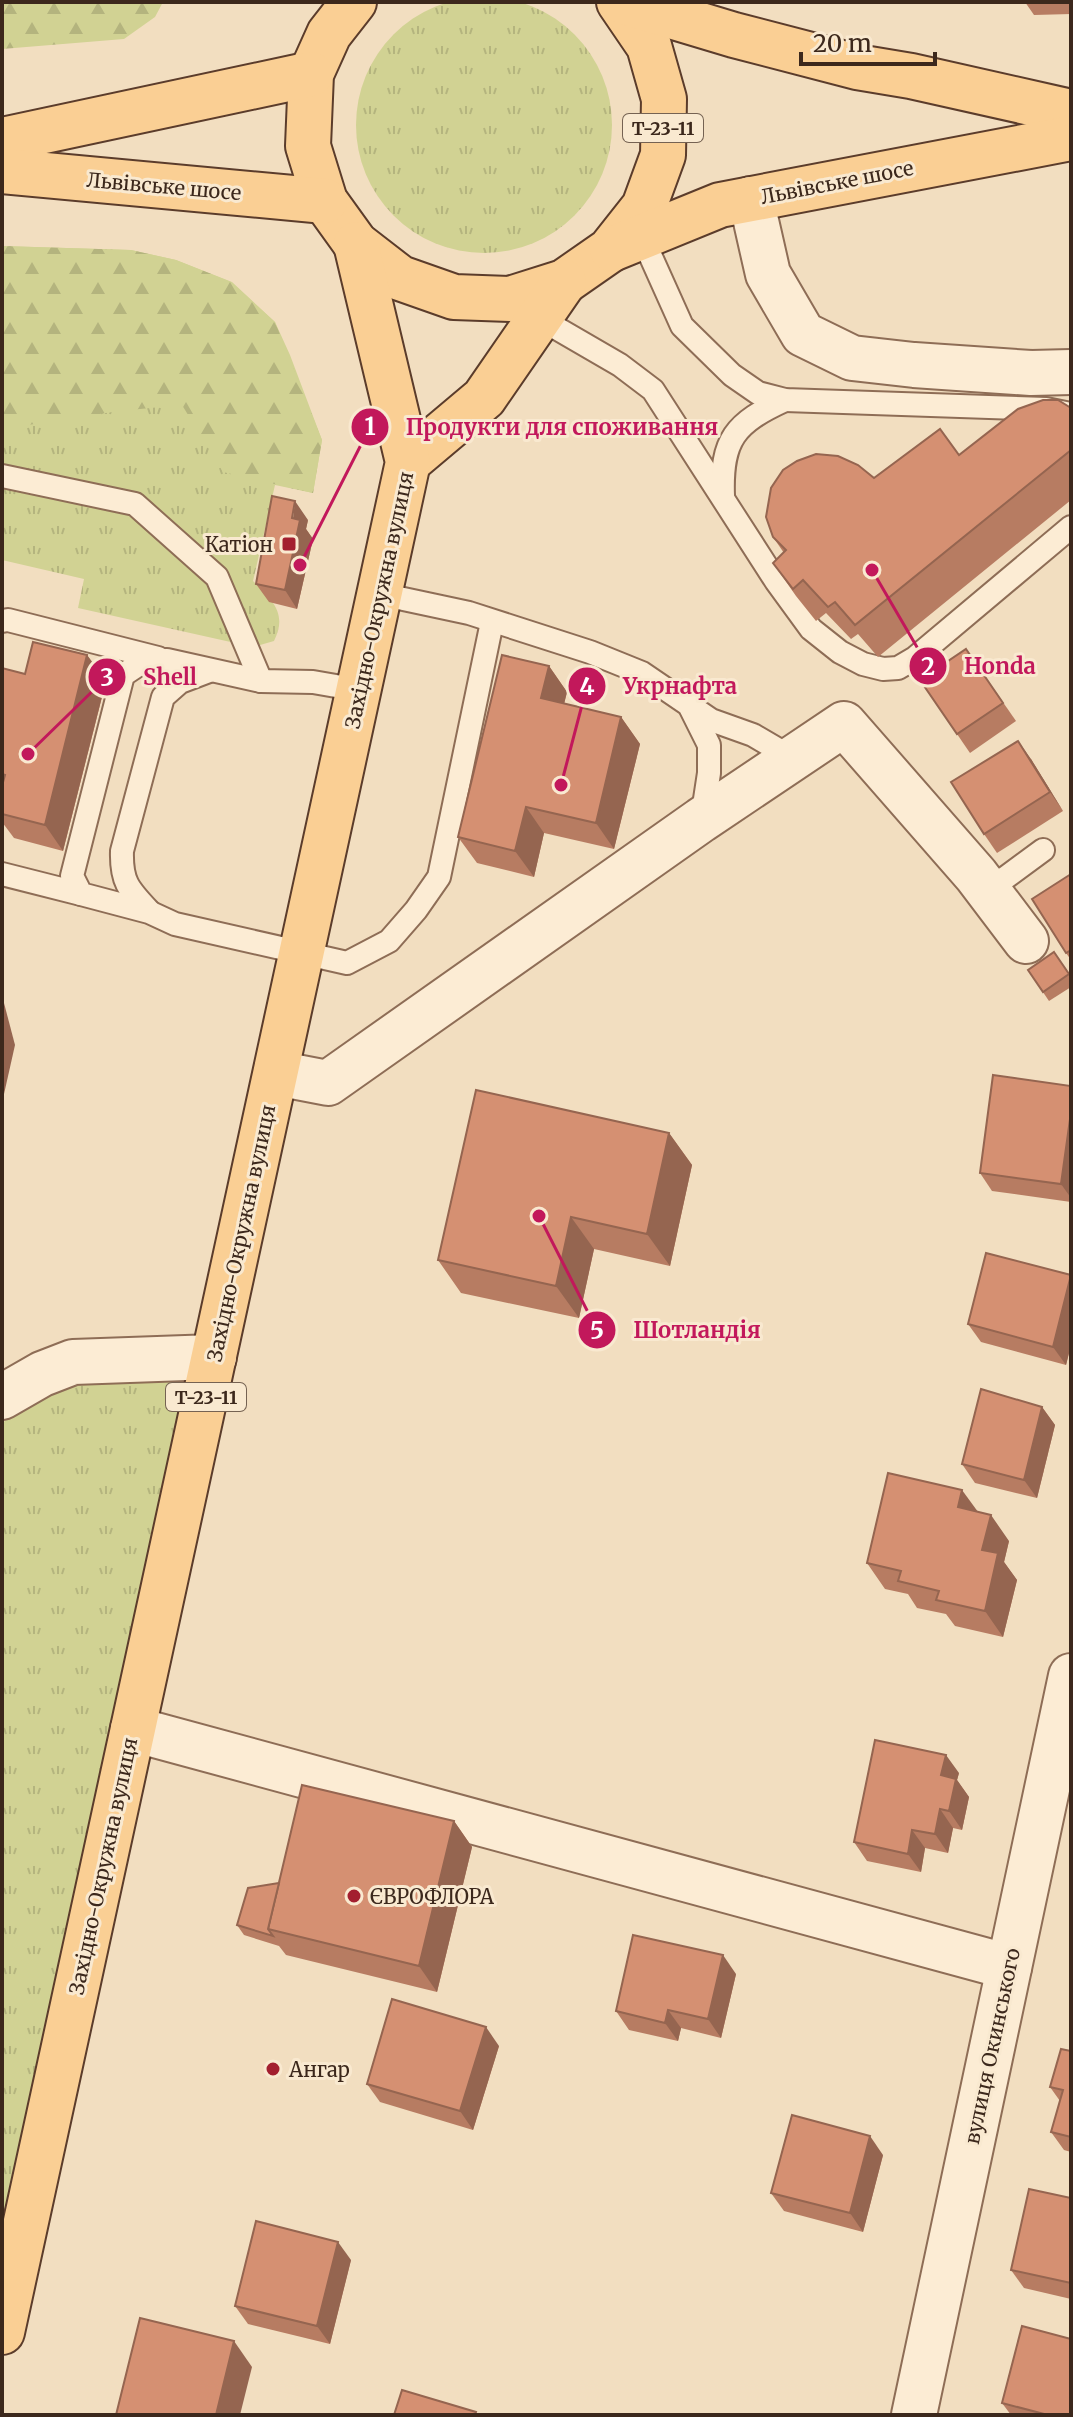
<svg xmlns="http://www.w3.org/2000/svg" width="1073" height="2417" viewBox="0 0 1073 2417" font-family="Merriweather,serif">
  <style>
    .grass { fill: url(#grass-tufts) }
    .forest { fill: url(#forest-firs) }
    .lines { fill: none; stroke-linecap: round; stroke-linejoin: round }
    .service-casing { stroke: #8e6d56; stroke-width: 26 }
    .minor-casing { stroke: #8e6d56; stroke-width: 48 }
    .primary-casing { stroke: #5b3c2b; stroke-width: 48 }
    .service { stroke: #fcecd4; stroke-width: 22 }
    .minor { stroke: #fcecd4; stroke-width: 44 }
    .primary { stroke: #facf94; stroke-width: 44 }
    .wall { fill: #b77c62 }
    .shaded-wall { fill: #956550 }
    .building { fill: #d59072; stroke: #956550; stroke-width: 2 }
    .poi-dot { fill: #a31f2f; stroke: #f9e9d0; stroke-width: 3 }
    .labels { text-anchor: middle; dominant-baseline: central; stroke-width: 6; stroke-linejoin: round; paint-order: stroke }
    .shield { fill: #f9e9d0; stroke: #756252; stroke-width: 2 }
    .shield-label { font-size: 18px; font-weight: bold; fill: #3c281c }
    .street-label { font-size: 20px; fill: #3c281c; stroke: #f9e9d0 }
    .poi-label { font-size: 20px; fill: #3c281c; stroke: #f9e9d0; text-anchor: start }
    .leader { fill: none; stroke: #c2185b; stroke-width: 3 }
    .callout-dot { fill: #c2185b; stroke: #f9e9d0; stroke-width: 3 }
    .mark-label { font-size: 24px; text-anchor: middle; font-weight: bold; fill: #fff }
    .callout-label { font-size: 22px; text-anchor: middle; font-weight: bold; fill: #c2185b; stroke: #f9e9d0; stroke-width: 6; stroke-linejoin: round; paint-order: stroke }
  </style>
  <defs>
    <pattern id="grass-tufts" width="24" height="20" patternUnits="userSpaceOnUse" patternTransform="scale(2)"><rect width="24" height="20" fill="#d1d293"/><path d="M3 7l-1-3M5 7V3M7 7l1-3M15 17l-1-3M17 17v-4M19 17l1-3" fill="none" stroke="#b4b47e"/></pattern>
    <pattern id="forest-firs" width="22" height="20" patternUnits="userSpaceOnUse" patternTransform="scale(2)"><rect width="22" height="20" fill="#d1d293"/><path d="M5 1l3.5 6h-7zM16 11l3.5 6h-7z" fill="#b4b47e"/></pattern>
  </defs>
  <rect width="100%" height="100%" fill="#f2dec0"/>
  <!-- grass -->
  <g class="grass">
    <circle cx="484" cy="125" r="128"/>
    <path d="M2 246 131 250 176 260 231 282 275 322 290 355 322 440 313 493 275 485 253 581C272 600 288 613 274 641L253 647 78 608 84 579 2 560Z"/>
    <path d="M189 1376 2 2237V1424L16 1409 77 1380Z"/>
  </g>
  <!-- forest -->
  <g class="forest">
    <path d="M2 2H163L155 17 124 39 2 49Z"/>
    <path d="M2 246 131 250 176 260 232 282 275 322 322 440 313 493 223 472 182 405 119 411 2 429Z"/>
  </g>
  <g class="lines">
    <!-- service casing -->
    <g class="service-casing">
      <g id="service">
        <path d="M642 237 682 326 732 375 758 393 785 400 1046 409 1071 414"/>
        <path d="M539 318 620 365 653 390 776 581 811 629 840 652 863 664 883 669 898 668 915 658 1071 527"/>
        <path d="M2 476 135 504 217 577 261 681"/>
        <path d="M723 496C721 439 735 423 785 400"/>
        <path d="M380 594 469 613 590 652 642 673 689 705 709 745V773L702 819"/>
        <path d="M2 621 8 620 158 658"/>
        <path d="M359 690 313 682 261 681 167 660 144 661 123 675 72 876 81 894 149 912 175 924 347 963 389 941 416 910 439 877 492 622"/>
        <path d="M689 705 711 720 753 735 794 759"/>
        <path d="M2 874 81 894"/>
        <path d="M979 876 997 881 1005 878 1043 850"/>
        <path d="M149 911C128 889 121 881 122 851L163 697 180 682 209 671"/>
      </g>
    </g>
    <!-- minor casing -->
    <g class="minor-casing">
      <g id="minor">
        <path d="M751 199 768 274 803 334 852 358 914 365 1031 373 1071 372"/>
        <path d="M276 1073 328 1083 701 820 844 724 976 875 1026 941"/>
        <path d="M2 1397 42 1374 73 1362 214 1357"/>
        <path d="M133 1729 1009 1967"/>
        <path d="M914 2415 1071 1676"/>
      </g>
    </g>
    <!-- primary casing -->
    <g class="primary-casing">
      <g id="primary">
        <path d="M354 2 329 34 311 74 308 146 325 201 356 244 400 278 454 297 510 299 564 282 610 250 644 207 663 155 664 99 649 46 619 2"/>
        <path d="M624 2 734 35 857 67 911 76 1071 112"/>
        <path d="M2 140 311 74"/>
        <path d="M2 171 325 201"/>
        <path d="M612 249 720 205 1071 138"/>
        <path d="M408 462 484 398 564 282"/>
        <path d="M2 2332 408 462 356 244"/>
      </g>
    </g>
    <!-- service -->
    <use href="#service" class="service"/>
    <!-- minor -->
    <use href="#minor" class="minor"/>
    <!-- primary -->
    <use href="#primary" class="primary"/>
  </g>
  <!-- wall -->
  <g class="wall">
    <path d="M1025 2H1071V14L1034 15Z"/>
    <path d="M1071 408V500L878 657 858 634 851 639 826 613 816 621 796 596 773 563 784 553 773 537 874 478 959 455Z"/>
    <path d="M308 520 306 529 313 539 297 609 269 602 256 584Z"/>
    <path d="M966 649 1016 721 970 753 920 680Z"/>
    <path d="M87 655 106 681 63 851 14 838 2 822V668L25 674Z"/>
    <path d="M549 666 567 692 564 704 621 717 640 744 614 849 544 833 534 877 477 863 458 837Z"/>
    <path d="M1031 759 1063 811 997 853 984 834Z"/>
    <path d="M1071 874V960L1066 953Z"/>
    <path d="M1054 952 1071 977V987L1049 1001 1028 970Z"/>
    <path d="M1071 1086V1202L992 1191 980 1173Z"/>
    <path d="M669 1133 692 1165 670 1266 594 1249 579 1318 461 1293 438 1260Z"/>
    <path d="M1071 1275V1345L1066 1365 981 1342 968 1324Z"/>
    <path d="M1042 1407 1055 1425 1037 1498 975 1483 962 1464Z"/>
    <path d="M1009 1541 1004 1562 1017 1580 1003 1637 955 1626 946 1614 917 1608 908 1594 885 1589 867 1563Z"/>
    <path d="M959 1773 957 1780 969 1797 962 1830 953 1828 948 1853 925 1848 921 1872 867 1861 854 1842Z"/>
    <path d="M454 1821 472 1847 437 1992 286 1955 279 1946 244 1935 237 1925 279 1883Z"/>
    <path d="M736 1974 721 2038 681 2028 678 2041 629 2030 616 2011Z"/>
    <path d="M499 2046 473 2130 380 2102 367 2084Z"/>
    <path d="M1071 2051V2152L1064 2150 1051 2132 1060 2101 1050 2087Z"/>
    <path d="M883 2155 863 2232 784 2211 771 2193Z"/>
    <path d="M1071 2198V2299L1024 2288 1011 2270Z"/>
    <path d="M351 2260 330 2344 248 2324 235 2306Z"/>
    <path d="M1002 2403 1071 2415H1011Z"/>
  </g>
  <!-- shaded-wall -->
  <g class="shaded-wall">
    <path d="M295 501 308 520 306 529 313 539 297 609 285 590Z"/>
    <path d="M87 655 106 681 63 851 45 825Z"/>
    <path d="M549 666 567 692 559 724 541 698Z"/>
    <path d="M621 717 640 744 614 849 596 823Z"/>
    <path d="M1018 741 1031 759 1063 811 1050 792Z"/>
    <path d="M526 807 544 833 534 877 515 851Z"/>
    <path d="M2 1000 4 1003 15 1045 2 1103Z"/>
    <path d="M1071 1112V1198L1061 1184Z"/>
    <path d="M669 1133 692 1165 670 1266 647 1234Z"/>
    <path d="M571 1217 594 1249 579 1318 556 1286Z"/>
    <path d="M1071 1276V1345L1066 1365 1053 1347Z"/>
    <path d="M1042 1407 1055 1425 1037 1498 1024 1480Z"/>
    <path d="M962 1490 981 1516 958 1507Z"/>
    <path d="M991 1515 1009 1541 1004 1562 1017 1580 1003 1637 985 1611 982 1550Z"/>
    <path d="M946 1755 959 1773 957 1780 969 1797 962 1830 949 1811 941 1775Z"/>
    <path d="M940 1809 953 1828 948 1853 935 1834Z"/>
    <path d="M454 1821 472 1847 437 1992 419 1966Z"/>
    <path d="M912 1830 925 1848 921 1872 908 1854Z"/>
    <path d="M723 1955 736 1974 721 2038 708 2019Z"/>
    <path d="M668 2010 681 2028 678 2041 665 2023Z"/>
    <path d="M486 2027 499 2046 473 2130 460 2111Z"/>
    <path d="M870 2136 883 2155 863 2232 850 2213Z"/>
    <path d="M338 2242 351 2260 330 2344 317 2326Z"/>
    <path d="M234 2341 252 2367 240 2415H216Z"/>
  </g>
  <!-- building -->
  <g class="building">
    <path d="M1043 400H1058L1071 408V450L855 625 835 602 828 607 803 580 793 589 773 563 786 550 773 537 766 517 771 488 783 470 797 461 816 454 838 456 858 465 874 478 940 429 959 455 1018 409Z"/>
    <path d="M272 496 295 501 292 518 300 520 285 590 256 584Z"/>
    <path d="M33 642 87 655 45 825 2 814V786L5 775 2 774V668L25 674Z"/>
    <path d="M966 649 1003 703 957 734 920 680Z"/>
    <path d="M502 655 549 666 541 698 621 717 596 823 526 807 515 851 458 837Z"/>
    <path d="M1018 741 1050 792 984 834 951 782Z"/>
    <path d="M1071 874V950L1066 953 1032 899Z"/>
    <path d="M1054 952 1069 974 1043 992 1028 970Z"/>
    <path d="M993 1075 1071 1086V1112L1061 1184 980 1173Z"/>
    <path d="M476 1090 669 1133 647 1234 571 1217 556 1286 438 1260Z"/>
    <path d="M986 1253 1071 1275 1053 1347 968 1324Z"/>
    <path d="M981 1389 1042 1407 1024 1480 962 1464Z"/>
    <path d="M888 1473 962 1490 958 1507 991 1515 982 1550 998 1553 985 1611 936 1600 939 1591 898 1581 901 1571 867 1563Z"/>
    <path d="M875 1740 946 1755 941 1775 956 1779 949 1811 940 1809 935 1834 912 1830 908 1854 854 1842Z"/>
    <path d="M302 1785 454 1821 419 1966 268 1929Z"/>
    <path d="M279 1883 268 1929 273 1936 237 1925 248 1888Z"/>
    <path d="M633 1935 723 1955 708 2019 668 2010 665 2023 616 2011Z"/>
    <path d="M392 1999 486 2027 460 2111 367 2084Z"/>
    <path d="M1061 2049 1071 2051V2137L1051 2132 1063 2090 1050 2087Z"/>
    <path d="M792 2115 870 2136 850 2213 771 2193Z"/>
    <path d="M1029 2189 1071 2198V2283L1011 2270Z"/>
    <path d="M256 2221 338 2242 317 2326 235 2306Z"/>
    <path d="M140 2318 234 2341 216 2415H116Z"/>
    <path d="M1022 2326 1071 2339V2415H1048L1002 2403Z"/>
    <path d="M402 2390 476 2412 475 2415H394Z"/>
  </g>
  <!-- markers -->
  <g class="poi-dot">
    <rect x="281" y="536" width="16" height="16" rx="4"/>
    <circle cx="354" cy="1896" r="8"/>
    <circle cx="273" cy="2069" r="8"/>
  </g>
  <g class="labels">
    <!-- shield labels -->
    <g class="shield">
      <rect x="623" y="114" width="80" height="28" rx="6"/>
      <rect x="166" y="1383" width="80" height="28" rx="6"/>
    </g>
    <g class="shield-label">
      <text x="663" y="128">Т-23-11</text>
      <text x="206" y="1397">Т-23-11</text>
    </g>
    <!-- street labels -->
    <g class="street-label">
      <text transform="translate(837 182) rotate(-11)">Львівське шосе</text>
      <text transform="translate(164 186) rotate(5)">Львівське шосе</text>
      <text transform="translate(379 600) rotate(-78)">Західно-Окружна вулиця</text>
      <text transform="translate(241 1233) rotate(-78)">Західно-Окружна вулиця</text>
      <text transform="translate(103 1866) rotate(-78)">Західно-Окружна вулиця</text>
      <text transform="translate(992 2046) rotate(-78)">вулиця Окинського</text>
    </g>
    <!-- poi labels -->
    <g class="poi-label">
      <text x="273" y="544" text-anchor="end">Катіон</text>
      <text x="370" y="1896">ЄВРОФЛОРА</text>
      <text x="289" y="2069">Ангар</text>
    </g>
  </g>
  <!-- callouts -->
  <path class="leader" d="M300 565L370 427M872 570L928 666M28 754L107 677M561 785L587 686M539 1216L597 1330"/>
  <g class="callout-dot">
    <circle cx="300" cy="565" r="8"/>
    <circle cx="872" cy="570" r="8"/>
    <circle cx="28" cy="754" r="8"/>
    <circle cx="561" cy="785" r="8"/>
    <circle cx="539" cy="1216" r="8"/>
    <circle cx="370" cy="427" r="20"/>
    <circle cx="928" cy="666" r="20"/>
    <circle cx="107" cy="677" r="20"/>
    <circle cx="587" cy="686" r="20"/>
    <circle cx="597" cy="1330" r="20"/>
  </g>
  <g class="mark-label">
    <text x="370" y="435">1</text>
    <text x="928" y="675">2</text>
    <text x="107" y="686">3</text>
    <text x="587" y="695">4</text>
    <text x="597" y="1339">5</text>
  </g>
  <g class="callout-label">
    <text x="562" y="435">Продукти для споживання</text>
    <text x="1000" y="674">Honda</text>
    <text x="170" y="685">Shell</text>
    <text x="680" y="694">Укрнафта</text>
    <text x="697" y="1338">Шотландія</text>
  </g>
  <!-- border -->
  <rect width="1073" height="2417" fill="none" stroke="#3c281c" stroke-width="8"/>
  <!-- scale -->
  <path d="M801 52v12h134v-12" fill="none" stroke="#3c281c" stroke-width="4"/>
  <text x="813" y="52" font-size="24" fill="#3c281c" stroke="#f9e9d0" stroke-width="6" paint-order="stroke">20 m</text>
</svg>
